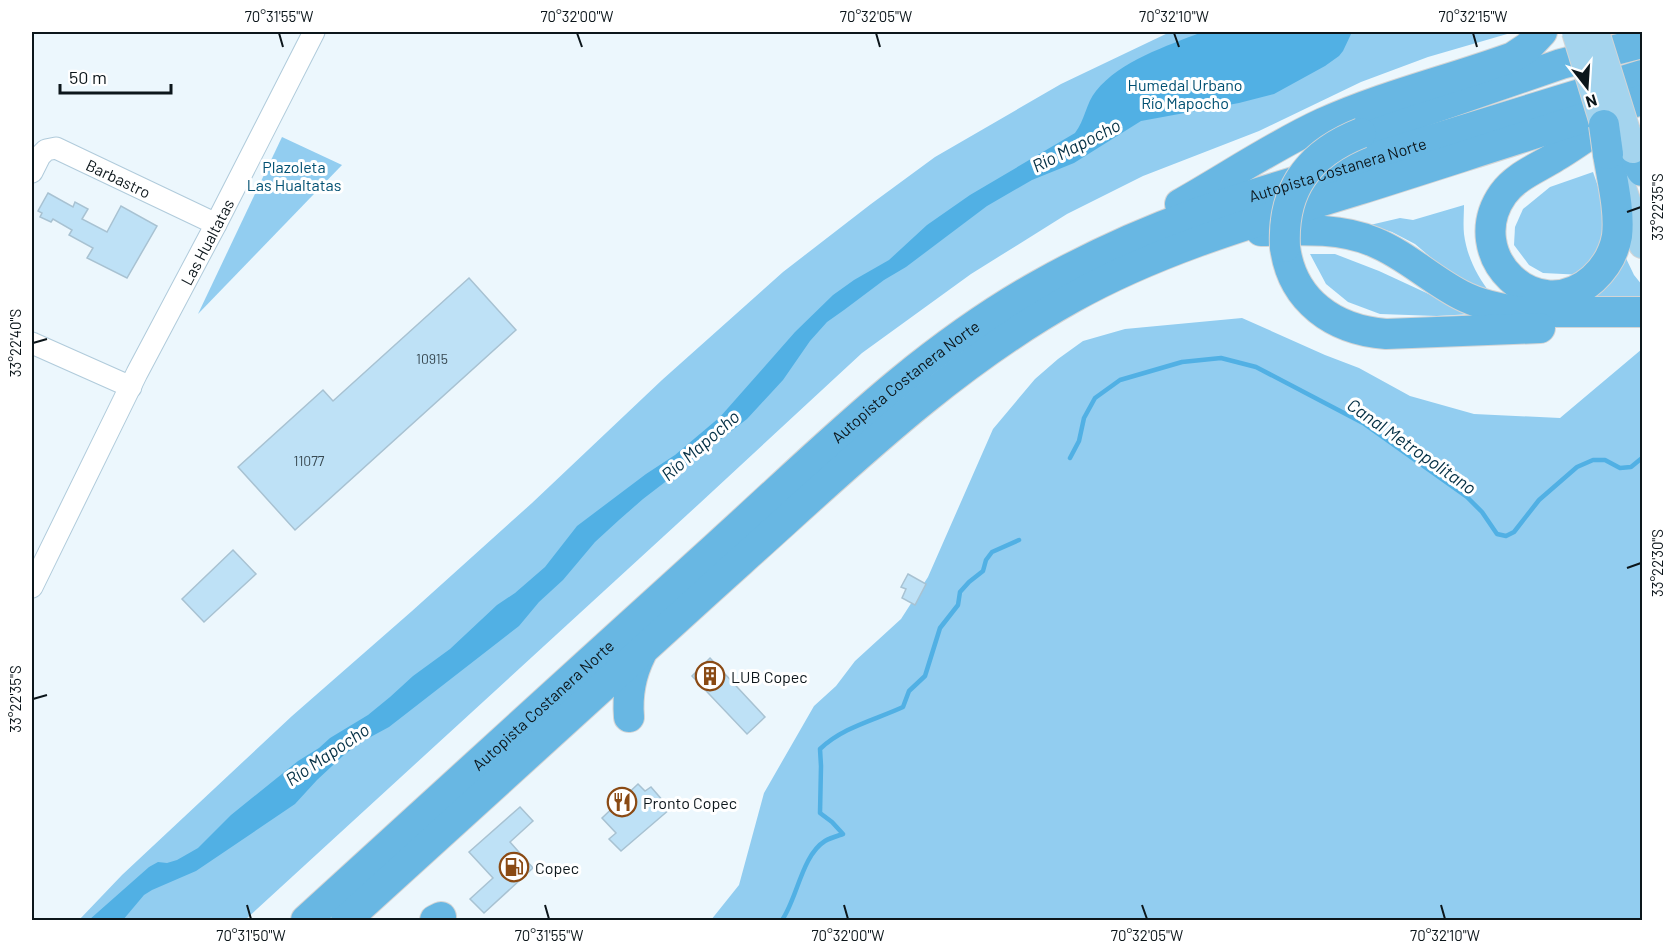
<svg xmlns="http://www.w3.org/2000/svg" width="1674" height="952" viewBox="0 0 1674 952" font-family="Barlow,sans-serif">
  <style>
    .green { fill: #92cdf0 }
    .water { fill: #51b0e4 }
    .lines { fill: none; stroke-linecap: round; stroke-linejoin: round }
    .stream { stroke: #51b0e4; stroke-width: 4.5 }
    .building { fill: #bee1f6; stroke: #a8c2d2; stroke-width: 1.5 }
    .minor-casing { stroke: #b0cbdb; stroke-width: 23 }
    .major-casing { stroke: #d3d5d6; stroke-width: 28 }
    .highway-casing { stroke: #d3d5d6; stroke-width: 32 }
    .minor { stroke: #fff; stroke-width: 21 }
    .major { stroke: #a4d4ee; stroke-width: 26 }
    .highway { stroke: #68b7e3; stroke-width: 30 }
    .major-bridge-casing { stroke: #d3d5d6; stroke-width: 28; stroke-linecap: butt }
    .highway-bridge-casing { stroke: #d3d5d6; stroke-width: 32; stroke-linecap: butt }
    .major-bridge { stroke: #a4d4ee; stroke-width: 26 }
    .highway-bridge { stroke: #68b7e3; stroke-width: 30 }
    .ticks { fill: none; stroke: #0c161b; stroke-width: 2 }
    .labels { text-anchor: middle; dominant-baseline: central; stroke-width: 6; stroke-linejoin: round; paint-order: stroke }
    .number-label { font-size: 14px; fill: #384952 }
    .park-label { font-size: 16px; fill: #005072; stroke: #fff }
    .street-label { font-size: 16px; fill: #0c161b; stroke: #fff }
    .poi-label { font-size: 16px; fill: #0c161b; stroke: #fff; text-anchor: start }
    .water-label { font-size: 18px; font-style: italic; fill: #032f44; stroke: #fff }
    .neatline { fill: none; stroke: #0c161b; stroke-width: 2 }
    .ticks-label { font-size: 15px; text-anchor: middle; fill: #0c161b }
  </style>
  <rect width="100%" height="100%" fill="#ecf7fd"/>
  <!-- green -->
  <g class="green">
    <path d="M1170 32H1514L1428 57 1361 82 1259 131 1143 176 1067 214 971 274 862 353 700 503 245 920H79L122 875 292 716 412 611 532 503 662 380 783 272 871 204 935 157 1061 84Z"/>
    <path d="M282 137 342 165 198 314Z"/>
    <path d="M1593 172 1603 201 1607 232 1583 275 1543 273 1529 265 1514 245 1515 227 1523 209 1550 187Z"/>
    <path d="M1464 205C1464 214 1463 224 1464 234 1467 257 1477 276 1491 294L1479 291 1441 266 1415 244 1392 232 1370 225 1400 218 1413 220Z"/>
    <path d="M1622 250 1634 275 1642 285V298H1594L1603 288Z"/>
    <path d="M1310 254H1335L1379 271 1472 314 1437 316 1380 314 1348 302 1326 284Z"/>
    <path d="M1242 318 1325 355 1359 368 1410 396 1474 414 1560 418 1642 349V920H711L739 885 764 793 814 706 836 686 855 661 901 619 928 577 993 429 1035 379 1058 359 1083 341 1125 329Z"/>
  </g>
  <!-- water -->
  <path class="water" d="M1202 32H1352L1343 51 1339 56 1325 66 1274 94 1239 103 1141 121 1074 163 1032 180 987 206 906 267 884 280 844 310 827 322 810 341 783 380 747 419 643 499 619 520 595 542 563 580 539 602 519 626 389 727 365 740 345 754 317 780 295 804 196 871 152 890 144 895 123 920H89L149 867 158 862 167 863 177 860 198 848 231 815 298 761 319 748 330 738 368 715 390 697 413 676 450 649 497 605 515 593 545 567 577 526 646 474 675 455 720 417 795 332 833 295 854 280 889 260 927 225 970 195 1075 133C1085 120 1086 103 1096 91 1120 61 1167 46 1202 32Z"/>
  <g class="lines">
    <!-- stream -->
    <g class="stream">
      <path d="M1070 458 1079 441 1084 418 1095 398 1120 380 1182 362 1221 358 1256 367 1363 423 1467 497 1482 512 1497 534 1506 536 1514 532 1539 500 1577 467 1593 460H1605L1620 468 1631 467 1642 458"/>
      <path d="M782 920C797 899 802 855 825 841 830 838 837 836 843 834L832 822 820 813 821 766 820 749C843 727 875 720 903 707L909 691 925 676 940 628 958 605 960 592 969 582 983 571 986 560 992 552 1019 540"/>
    </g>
  </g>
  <!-- building -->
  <g class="building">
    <path d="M48 193 73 207 75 202 88 209 82 219 107 232 121 206 157 226 127 278 87 258 93 248 69 235 72 230 53 219 51 222 40 217 42 213 38 211Z"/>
    <path d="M469 278 516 330 295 530 238 467 323 390 333 401Z"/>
    <path d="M233 550 256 574 204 622 182 599Z"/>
    <path d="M908 574 926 584 915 605 902 598 906 589 901 587Z"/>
    <path d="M710 658 765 717 747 734 692 676Z"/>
    <path d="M638 784 645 791 651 787 670 809 621 851 609 839 616 833 602 818Z"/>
    <path d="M520 807 533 821 510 842 533 868 484 913 470 899 493 878 469 852Z"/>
  </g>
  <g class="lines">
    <!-- minor casing -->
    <g class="minor-casing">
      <g id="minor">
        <path id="s1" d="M32 172 40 156 46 150 56 148 216 224"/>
        <path d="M32 343 131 387"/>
        <path id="s2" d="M32 587 137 373 216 224 314 32"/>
      </g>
    </g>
    <!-- major casing -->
    <g class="major-casing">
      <path id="major" d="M1623 188 1642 245"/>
    </g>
    <!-- highway casing -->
    <g class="highway-casing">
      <g id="highway">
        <path d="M1361 133 1561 64 1642 43"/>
        <path d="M1589 135C1578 142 1567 150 1555 157 1536 169 1516 176 1503 194 1460 255 1537 329 1593 279 1605 268 1614 253 1617 236 1620 211 1612 179 1608 154"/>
        <path d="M1637 163 1642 171"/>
        <path d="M1180 204C1228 177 1273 146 1323 123 1385 95 1450 80 1513 57L1528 47 1542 32"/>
        <path d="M1261 231C1298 230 1339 227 1374 242 1406 255 1430 279 1461 295 1480 305 1501 309 1522 312H1642"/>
        <path d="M1285 247C1292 301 1334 330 1386 334L1540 328"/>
        <path d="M629 717C627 694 631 674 641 654"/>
        <path id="s3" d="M306 920C443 795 581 669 719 544 823 450 916 354 1039 285 1089 257 1141 233 1194 214 1247 195 1302 180 1356 163 1452 134 1547 104 1642 75"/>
        <path d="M346 920C478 800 609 680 741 561 846 467 948 367 1072 298 1161 248 1261 220 1358 190 1453 160 1547 129 1642 100"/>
        <path d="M435 920 441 917"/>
      </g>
    </g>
    <!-- minor -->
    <use href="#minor" class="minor"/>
    <!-- major -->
    <use href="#major" class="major"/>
    <!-- highway -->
    <use href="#highway" class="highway"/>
    <!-- major-bridge casing -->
    <g class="major-bridge-casing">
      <g id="major-bridge">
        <path d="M1575 32 1609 143"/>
        <path d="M1596 32 1633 150"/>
      </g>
    </g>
    <!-- highway-bridge casing -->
    <g class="highway-bridge-casing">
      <g id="highway-bridge">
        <path d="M1604 125 1608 154"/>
        <path d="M1285 247C1282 190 1308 154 1361 133"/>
      </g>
    </g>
    <!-- major-bridge -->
    <use href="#major-bridge" class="major-bridge"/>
    <!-- highway-bridge -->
    <use href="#highway-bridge" class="highway-bridge"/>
  </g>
  <!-- ticks -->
  <path class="ticks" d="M279 33 283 47M577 33 582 47M876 33 880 47M1174 33 1179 47M1473 33 1477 47M1627 212 1641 207M33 343 47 339M1627 568 1641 563M33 699 47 695M247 905 251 919M545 905 549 919M844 905 848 919M1142 905 1147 919M1441 905 1445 919"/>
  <!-- icons -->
  <defs>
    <g id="building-ring" transform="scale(1.5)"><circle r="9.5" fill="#fff" stroke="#8a4a14" stroke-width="1.5"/><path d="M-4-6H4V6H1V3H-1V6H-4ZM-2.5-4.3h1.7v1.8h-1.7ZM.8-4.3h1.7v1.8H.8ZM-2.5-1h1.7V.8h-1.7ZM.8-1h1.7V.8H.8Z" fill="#8a4a14"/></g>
    <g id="restaurant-ring" transform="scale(1.5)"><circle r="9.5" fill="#fff" stroke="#8a4a14" stroke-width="1.5"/><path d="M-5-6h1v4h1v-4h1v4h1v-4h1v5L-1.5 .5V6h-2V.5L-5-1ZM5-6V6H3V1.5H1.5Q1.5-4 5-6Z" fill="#8a4a14"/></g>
    <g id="fuel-ring" transform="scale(1.5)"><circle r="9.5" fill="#fff" stroke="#8a4a14" stroke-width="1.5"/><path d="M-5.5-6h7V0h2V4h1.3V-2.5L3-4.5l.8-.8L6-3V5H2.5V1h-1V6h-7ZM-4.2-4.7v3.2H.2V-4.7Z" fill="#8a4a14"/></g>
  </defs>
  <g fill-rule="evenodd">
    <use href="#building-ring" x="710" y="676"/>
    <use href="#restaurant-ring" x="622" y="802"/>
    <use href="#fuel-ring" x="514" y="867"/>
  </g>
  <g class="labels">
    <!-- number labels -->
    <g class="number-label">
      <text x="432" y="358">10915</text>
      <text x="309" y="460">11077</text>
    </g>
    <!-- park labels -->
    <g class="park-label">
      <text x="1185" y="84">Humedal Urbano<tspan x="1185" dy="18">Río Mapocho</tspan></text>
      <text x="294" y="166">Plazoleta<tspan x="294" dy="18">Las Hualtatas</tspan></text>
    </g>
    <!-- street labels -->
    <g class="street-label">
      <text stroke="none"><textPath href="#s3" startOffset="1292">Autopista Costanera Norte</textPath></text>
      <text stroke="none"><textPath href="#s1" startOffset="106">Barbastro</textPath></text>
      <text stroke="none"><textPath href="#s2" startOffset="387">Las Hualtatas</textPath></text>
      <text stroke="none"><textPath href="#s3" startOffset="806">Autopista Costanera Norte</textPath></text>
      <text stroke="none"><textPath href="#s3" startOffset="320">Autopista Costanera Norte</textPath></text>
    </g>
    <!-- poi labels -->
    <g class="poi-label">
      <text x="731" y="676">LUB Copec</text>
      <text x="643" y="802">Pronto Copec</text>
      <text x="535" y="867">Copec</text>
    </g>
    <!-- water labels -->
    <g class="water-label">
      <text transform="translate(1076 145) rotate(-27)">Río Mapocho</text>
      <text transform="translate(700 445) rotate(-41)">Río Mapocho</text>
      <text transform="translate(1412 446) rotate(35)">Canal Metropolitano</text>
      <text transform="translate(327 754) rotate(-34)">Río Mapocho</text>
    </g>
  </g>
  <!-- border -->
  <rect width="1674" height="952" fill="none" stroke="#ffffff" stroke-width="66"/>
  <!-- north arrow -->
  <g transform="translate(1587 87) rotate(163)" stroke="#ffffff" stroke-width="4.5" paint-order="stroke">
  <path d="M0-4.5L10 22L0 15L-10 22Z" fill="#0c161b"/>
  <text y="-9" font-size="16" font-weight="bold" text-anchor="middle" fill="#0c161b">N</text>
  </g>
  <!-- scale -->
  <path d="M60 84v9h111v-9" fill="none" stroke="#0c161b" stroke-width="3"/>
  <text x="69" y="84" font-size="18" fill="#0c161b" stroke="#ffffff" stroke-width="4.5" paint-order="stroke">50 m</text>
  <rect x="33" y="33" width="1608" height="886" class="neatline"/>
  <g class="ticks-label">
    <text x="279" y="22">70°31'55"W</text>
    <text x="577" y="22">70°32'00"W</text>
    <text x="876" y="22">70°32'05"W</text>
    <text x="1174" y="22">70°32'10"W</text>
    <text x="1473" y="22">70°32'15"W</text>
    <text transform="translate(1658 207) rotate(-90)" y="5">33°22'35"S</text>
    <text transform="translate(16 343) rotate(-90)" y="5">33°22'40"S</text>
    <text transform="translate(1658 563) rotate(-90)" y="5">33°22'30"S</text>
    <text transform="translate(16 699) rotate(-90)" y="5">33°22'35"S</text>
    <text x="251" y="941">70°31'50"W</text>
    <text x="549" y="941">70°31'55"W</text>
    <text x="848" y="941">70°32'00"W</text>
    <text x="1147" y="941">70°32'05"W</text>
    <text x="1445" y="941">70°32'10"W</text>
  </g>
</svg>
